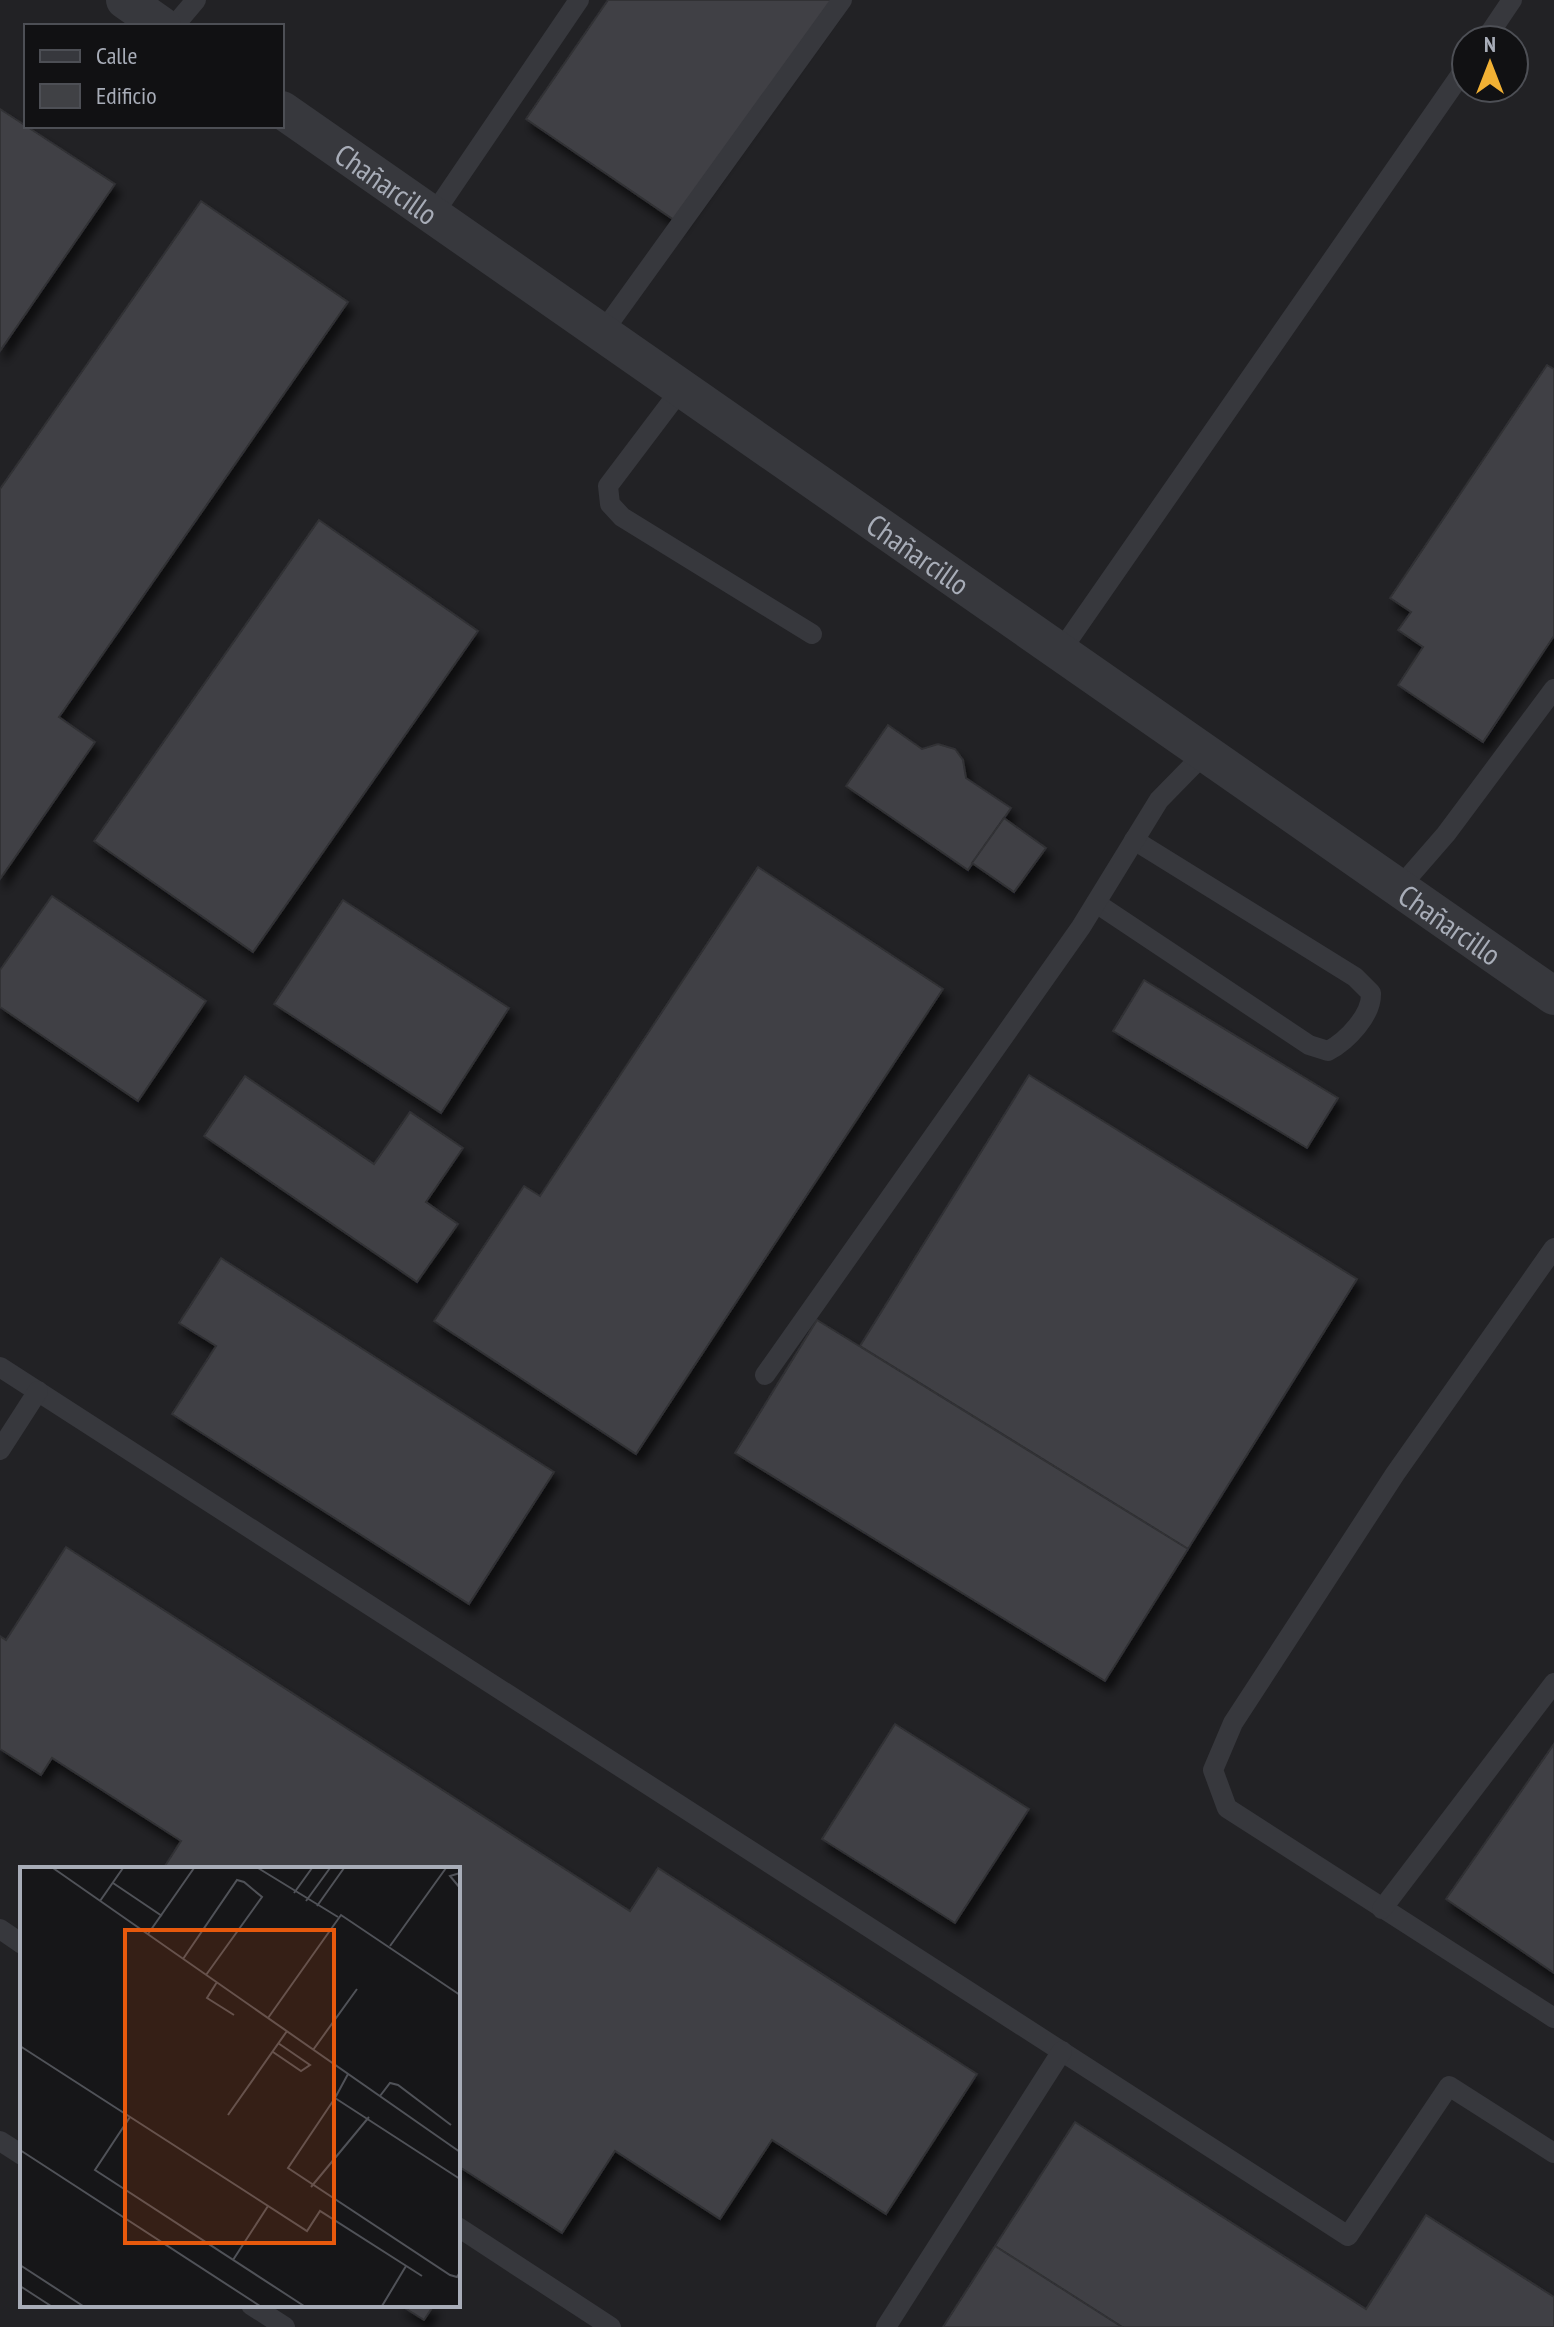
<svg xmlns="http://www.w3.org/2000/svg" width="1554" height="2327" viewBox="0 0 1554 2327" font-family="'PT Sans Narrow',sans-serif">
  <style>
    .built { fill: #222225; fill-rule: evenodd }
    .building { fill: #404145; stroke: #303034; stroke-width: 2; filter: url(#shadow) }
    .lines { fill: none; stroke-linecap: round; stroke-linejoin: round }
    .service { stroke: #37383d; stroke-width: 20 }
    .minor { stroke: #37383d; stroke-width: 38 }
    .labels { text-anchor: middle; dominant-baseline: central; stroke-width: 8; stroke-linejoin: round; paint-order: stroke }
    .street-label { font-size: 30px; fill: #a8adb8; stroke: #111113 }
    .inset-road { fill: none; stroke: #505258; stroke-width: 2 }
    .view { fill: #e8590c; fill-opacity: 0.15; stroke: #e8590c; stroke-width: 4 }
    .inset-edge { fill: none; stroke: #a8adb8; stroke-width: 4 }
  </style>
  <defs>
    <filter id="shadow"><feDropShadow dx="5" dy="9" stdDeviation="4" flood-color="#0009"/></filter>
  </defs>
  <rect width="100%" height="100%" fill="#161618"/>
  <!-- built -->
  <path class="built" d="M0 0H1554V2327H0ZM26 26H282V126H26ZM1466 40H1514V88H1466ZM22 1869H458V2305H22Z"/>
  <!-- building -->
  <g class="building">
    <path d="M608 0H832L677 222 526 119Z"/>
    <path d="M0 109 115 184 0 351Z"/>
    <path d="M201 201 348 302 59 717 95 742 0 879V489Z"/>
    <path d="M1547 365 1554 369V636L1483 742 1398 685 1423 647 1398 630 1411 612 1390 598Z"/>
    <path d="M319 520 478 631 253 952 94 841Z"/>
    <path d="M888 725 922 749 938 744 955 749 963 760 966 778 1011 808 968 870 846 786Z"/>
    <path d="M1004 818 1046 848 1014 892 972 863Z"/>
    <path d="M758 867 943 989 636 1454 434 1321 524 1186 540 1196Z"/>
    <path d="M52 896 206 1001 138 1101 0 1007V970Z"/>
    <path d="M343 900 509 1008 441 1113 274 1004Z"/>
    <path d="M1144 980 1338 1098 1307 1148 1113 1031Z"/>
    <path d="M1029 1075 1357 1279 1188 1549 860 1346Z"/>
    <path d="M245 1076 374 1164 410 1112 463 1148 426 1202 458 1224 417 1282 204 1136Z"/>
    <path d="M221 1258 554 1472 469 1604 172 1414 216 1346 179 1323Z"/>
    <path d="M817 1320 1188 1549 1105 1681 735 1453Z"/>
    <path d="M66 1547 630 1911 658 1868 977 2074 886 2214 772 2140 720 2219 615 2151 562 2233 458 2166V1869H163L181 1841 52 1758 41 1775 0 1749V1636L6 1640Z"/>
    <path d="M895 1724 1029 1809 955 1923 822 1839Z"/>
    <path d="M1554 1744V1973L1446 1899Z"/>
    <path d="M1075 2122 1366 2309 1426 2215 1554 2297V2327H1122L995 2246Z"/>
    <path d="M995 2246 1122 2327H943Z"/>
    <path d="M400 2305H434L424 2320Z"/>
  </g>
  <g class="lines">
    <!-- service -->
    <g class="service">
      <path d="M174 26 196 0"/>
      <path d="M1485 40 1512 0"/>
      <path d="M433 215 579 0"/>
      <path d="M602 333 842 0"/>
      <path d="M682 388 608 486 610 504 622 517 812 634"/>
      <path d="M1060 652 1466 67"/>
      <path d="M1399 888 1446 834 1554 689"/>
      <path d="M1096 903 1309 1045 1328 1051C1347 1041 1372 1015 1371 993L1355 977 1134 840"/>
      <path d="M1554 1248 1395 1474 1233 1723 1213 1770 1227 1808 1554 2018"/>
      <path d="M0 1367 1348 2236 1449 2086 1554 2153"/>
      <path d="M765 1375 1081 927 1159 800 1205 753"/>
      <path d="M0 1450 38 1391"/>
      <path d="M1382 1909 1554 1683"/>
      <path d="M0 1929 22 1944"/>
      <path d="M0 2141 22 2155"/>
      <path d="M458 2227 611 2327"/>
      <path d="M251 2305 285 2327"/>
      <path d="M886 2327 1062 2051"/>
    </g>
    <!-- minor -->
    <g class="minor">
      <path d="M125 0 162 26"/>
      <path id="s1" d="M282 110 1554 996"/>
    </g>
  </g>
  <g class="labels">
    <!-- street labels -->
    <g class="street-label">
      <text stroke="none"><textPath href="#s1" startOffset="128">Chañarcillo</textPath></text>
      <text stroke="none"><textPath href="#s1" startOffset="776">Chañarcillo</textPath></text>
      <text stroke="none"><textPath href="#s1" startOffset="1424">Chañarcillo</textPath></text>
    </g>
  </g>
  <!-- overview -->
  <g transform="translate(20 1867)">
    <rect width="440" height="440" fill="#161618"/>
    <path class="inset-road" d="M33 1 440 285M238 1 318 50M440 6 430 9 440 21M93 16 142 49M274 26 292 1M80 34 103 1M286 34 310 1M297 39 324 1M128 67 174 1M370 79 426 1M163 92 217 13 224 15 242 30 186 108M197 115 187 131 214 148M248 151 321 48 440 128M0 179 287 364 300 344 402 409M293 183 337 122M253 185 281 204 290 198 258 176M360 229 370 216 378 218 431 258M315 231 328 207M208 248 267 164M110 250 75 303 284 439M0 283 240 439M440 312 315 231 268 301 430 408 437 410 440 405M291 320 349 250M213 393 248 339M0 398 63 439M0 419 31 439M362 439 386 399"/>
    <path class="view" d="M105 63H314V376H105Z"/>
    <rect width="440" height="440" class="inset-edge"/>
  </g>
  <!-- legend -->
  <rect x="24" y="24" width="260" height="104" fill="#111113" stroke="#4d4f55" stroke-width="2"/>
  <rect x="40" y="50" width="40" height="12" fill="#37383d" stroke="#4d4f55" stroke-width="2"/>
  <text x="96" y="64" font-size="24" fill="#a8adb8">Calle</text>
  <rect x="40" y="84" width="40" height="24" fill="#404145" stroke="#4d4f55" stroke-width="2"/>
  <text x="96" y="104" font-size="24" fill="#a8adb8">Edificio</text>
  <!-- north arrow -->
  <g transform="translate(1490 64)"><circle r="38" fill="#111113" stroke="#4d4f55" stroke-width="2"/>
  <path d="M0-6L14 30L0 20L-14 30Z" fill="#f2b134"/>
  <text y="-12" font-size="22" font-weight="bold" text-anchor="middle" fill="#a8adb8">N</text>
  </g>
</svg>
